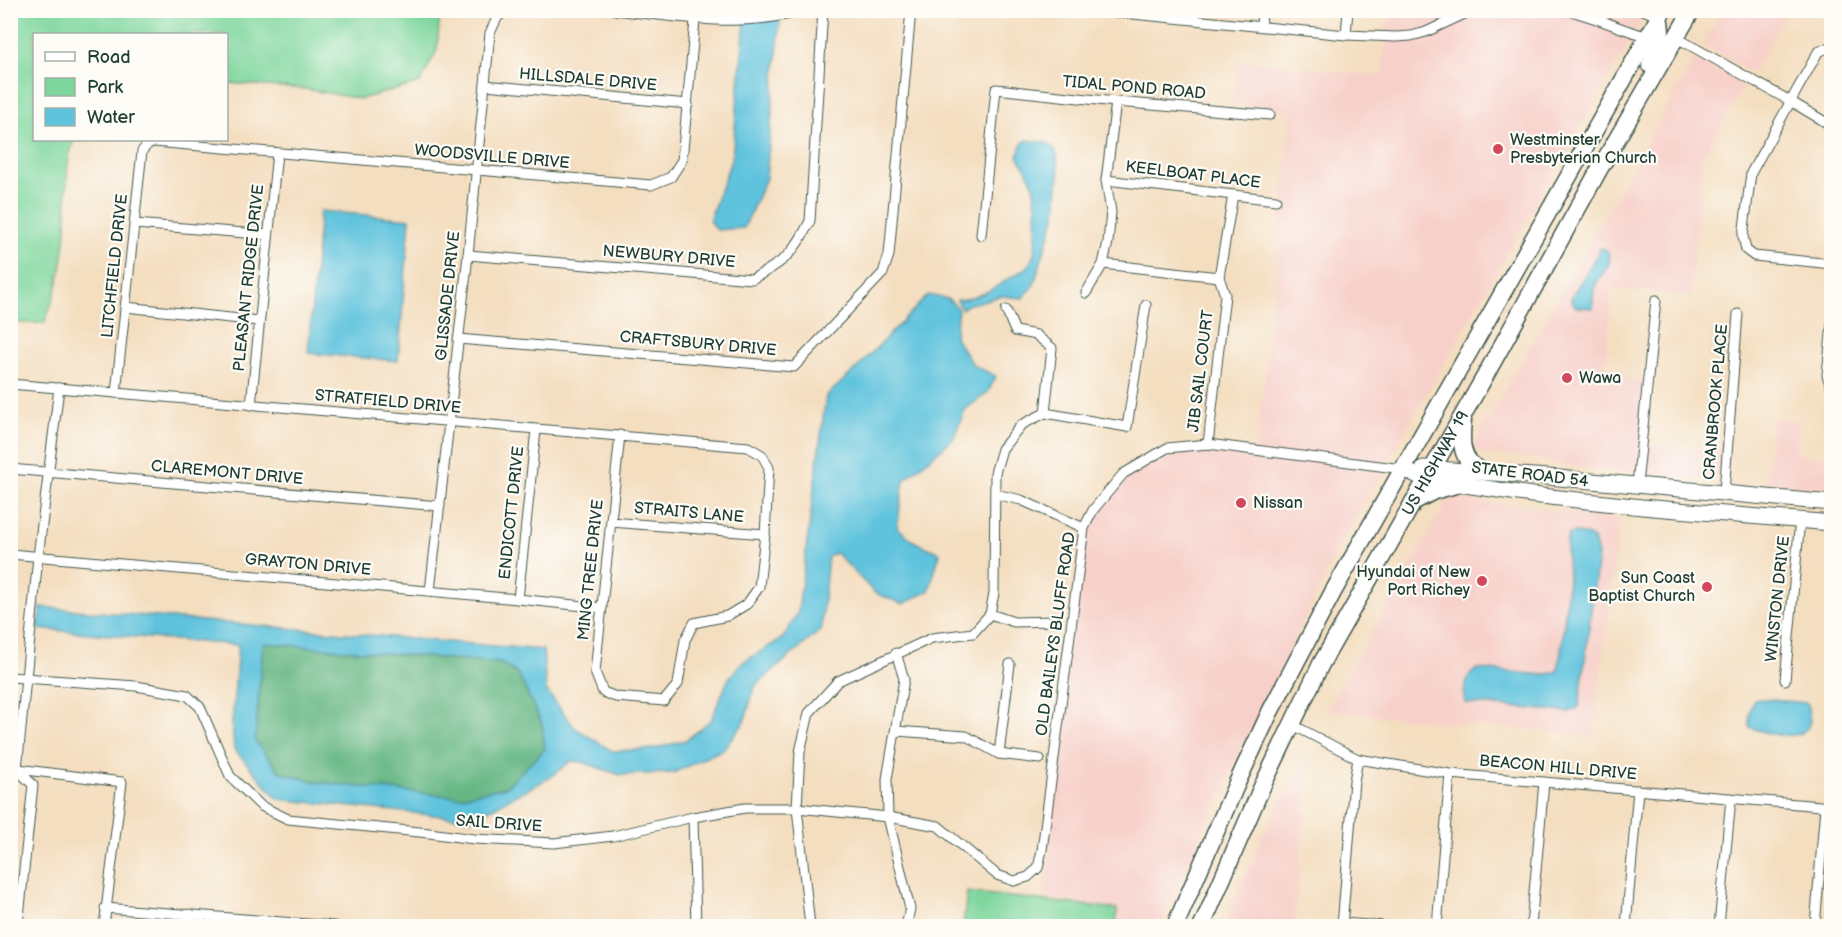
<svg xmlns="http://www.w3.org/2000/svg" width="1842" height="937" viewBox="0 0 1842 937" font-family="'Balsamiq Sans',sans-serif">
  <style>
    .built { fill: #f7d0c9 }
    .green { fill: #7dd69c; stroke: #4e8a68; stroke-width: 1.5 }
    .forest { fill: #66b784; stroke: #427a5c; stroke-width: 1.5 }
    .water { fill: #5fc3dd; stroke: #3f8088; stroke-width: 1.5; fill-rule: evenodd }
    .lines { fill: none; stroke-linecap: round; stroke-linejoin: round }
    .minor-casing { stroke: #3f5549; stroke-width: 11 }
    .primary-casing { stroke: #3f5549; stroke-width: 17 }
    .trunk-casing { stroke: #3f5549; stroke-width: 19 }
    .minor { stroke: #fff; stroke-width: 9 }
    .primary { stroke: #fff; stroke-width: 15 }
    .trunk { stroke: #fff; stroke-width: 16 }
    .poi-dot { fill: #d1495b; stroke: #fdfcf7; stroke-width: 2 }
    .labels { text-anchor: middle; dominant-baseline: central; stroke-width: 4.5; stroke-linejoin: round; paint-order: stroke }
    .street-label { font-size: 16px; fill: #1f3d34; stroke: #fdfcf7 }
    .poi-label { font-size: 16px; fill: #1f3d34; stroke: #fdfcf7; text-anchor: start }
  </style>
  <rect width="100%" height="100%" fill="#fdfcf7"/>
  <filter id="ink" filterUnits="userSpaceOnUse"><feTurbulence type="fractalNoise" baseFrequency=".0167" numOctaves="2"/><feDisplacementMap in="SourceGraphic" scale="12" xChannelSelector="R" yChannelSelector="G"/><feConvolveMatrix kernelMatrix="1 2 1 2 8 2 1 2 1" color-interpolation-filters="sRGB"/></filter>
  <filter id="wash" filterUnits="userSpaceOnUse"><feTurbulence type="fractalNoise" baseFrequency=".008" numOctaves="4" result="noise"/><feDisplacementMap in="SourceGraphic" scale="24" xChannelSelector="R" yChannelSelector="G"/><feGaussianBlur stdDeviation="1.35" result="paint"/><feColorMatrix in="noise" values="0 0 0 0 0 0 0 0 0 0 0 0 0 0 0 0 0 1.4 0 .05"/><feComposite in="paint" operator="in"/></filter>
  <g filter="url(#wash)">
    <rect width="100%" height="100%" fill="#f4dec0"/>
    <!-- built -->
    <g class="built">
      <path d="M1389 11H1647L1340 544 1159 926H1116L1117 909 1045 897 1062 673 1091 511 1129 473 1194 445 1255 450 1269 344 1291 110 1232 105 1239 60 1382 76Z"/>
      <path d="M1722 11H1788L1752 73 1703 45Z"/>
      <path d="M1695 59 1744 86 1702 159 1691 296 1612 289 1604 377 1653 381 1647 444 1731 452 1729 481 1557 465 1542 459 1480 453 1471 449Z"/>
      <path d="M1772 419 1799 421 1796 454 1831 458V489L1766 484Z"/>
      <path d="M1450 497 1619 518 1594 736 1326 711Z"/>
      <path d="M1309 758 1294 926H1224L1266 827Z"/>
    </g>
    <!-- green -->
    <g class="green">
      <path d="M11 10H440V11L437 50 420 83 361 99 305 89 227 83 226 34H34V140H74C63 167 68 199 66 228 64 260 57 294 44 323H11Z"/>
      <path d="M967 892 1117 909 1116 926H963Z"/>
    </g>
    <!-- forest -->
    <path class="forest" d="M263 643 501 663 518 674 542 724 545 749 506 787 458 797 315 782 280 772 255 741Z"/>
    <!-- water -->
    <g class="water">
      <path d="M746 11H781L766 178 744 228 717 230 709 220 732 158Z"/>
      <path d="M1027 140 1047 143 1056 151 1059 173 1056 214 1033 287 1023 298 1001 296 967 305 962 309 957 300C976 299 992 290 1008 279 1015 274 1025 271 1030 263 1039 250 1037 201 1033 185 1030 174 1023 165 1018 156L1021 145Z"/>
      <path d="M320 211 410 219 398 361 308 353Z"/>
      <path d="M1601 248 1607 250C1615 266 1602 271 1596 284 1592 292 1593 300 1593 308L1576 307 1571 300 1572 296Z"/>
      <path d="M928 295 948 299 958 308 955 337 973 365 996 376 988 392 965 410 953 439 904 480 897 527 913 541 940 553 929 591 903 604 875 593 836 553 828 556 821 630 755 686 744 723 724 749 673 773 620 775 582 762 571 761 551 777 471 819 278 799 234 749 232 724 238 645 38 629 41 607 543 650 546 690 575 728 612 751 653 749 686 740 711 720 728 680 740 664 783 638 798 612 826 396 854 371ZM263 643 501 663 518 674 542 724 545 749 506 787 458 797 315 782 280 772 255 741Z"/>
      <path d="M1574 533C1591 533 1595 539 1598 555L1579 707 1569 712 1465 703C1462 691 1466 676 1477 669L1544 675 1558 671C1563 640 1566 608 1568 577 1568 563 1564 548 1568 535Z"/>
      <path d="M1761 699 1807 703 1810 721C1809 724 1808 728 1805 730 1793 742 1763 732 1749 727 1749 717 1749 709 1754 700Z"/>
    </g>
  </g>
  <g filter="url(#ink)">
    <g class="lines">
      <!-- minor casing -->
      <g class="minor-casing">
        <g id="minor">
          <path d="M615 10C677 17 745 29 805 10"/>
          <path d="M1092 10 1346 35 1396 37 1411 36 1426 32 1473 10"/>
          <path d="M1564 10C1592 14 1619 30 1647 36"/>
          <path d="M1643 10 1659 17"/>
          <path d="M1261 26 1262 10"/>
          <path d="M1346 35 1348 10"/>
          <path d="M1677 38 1790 101 1832 126"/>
          <path d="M1832 46 1818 52 1751 173 1743 236 1746 250 1754 256 1832 264"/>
          <path d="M485 85 688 104"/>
          <path d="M1106 180 1276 200"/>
          <path d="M135 224 268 235"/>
          <path d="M981 235 996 89 1116 102 1270 115"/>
          <path d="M468 255 752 279C784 262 794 254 810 221L823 10"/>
          <path d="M1103 264 1219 277"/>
          <path d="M1086 293 1103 264 1108 242 1111 212 1106 180 1116 102"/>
          <path d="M125 307 259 321"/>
          <path d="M1006 310 1015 331 1036 335 1052 348 1045 413"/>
          <path d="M1832 324 1827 375 1832 390"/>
          <path d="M458 339 794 367 883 273 889 255 911 10"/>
          <path d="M10 384 748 447 762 455 769 468 765 534 759 587 747 604 727 616 694 623 685 640 678 684 664 701 616 697 603 692 595 672 620 435"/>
          <path d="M116 393 142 151 148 144 154 142 651 185 671 177 682 160 696 10"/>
          <path d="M251 405 277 153"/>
          <path d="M1208 444 1225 295 1219 277 1233 195"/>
          <path d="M10 469 440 506"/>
          <path d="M1637 485 1656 300"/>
          <path d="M1724 492 1738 314"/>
          <path d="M995 494 1021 500 1084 528"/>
          <path d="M611 522 765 534"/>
          <path d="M10 554 518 599 602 608"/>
          <path d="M430 591 468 255 490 33 497 18 506 10"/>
          <path d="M518 599 536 430"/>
          <path d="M990 614 1014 622 1055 621"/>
          <path d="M896 653 904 679 887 779 888 817 910 909 906 926"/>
          <path d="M10 677 136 686 187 695 200 707 230 776 261 806 288 819 429 833 474 839 554 843 613 836 693 817 745 808H797L888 817 938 826 997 875 1014 881 1028 877 1038 868 1042 850 1084 528 1093 510 1123 474 1167 448 1208 444 1403 469"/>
          <path d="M1785 680 1800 520"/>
          <path d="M1291 724 1358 759 1450 774 1832 807"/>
          <path d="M896 731 966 736 999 754 1040 759"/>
          <path d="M999 754 1010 664"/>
          <path d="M10 768 122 782 104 926"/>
          <path d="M693 817 696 926"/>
          <path d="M105 908 334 926"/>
          <path d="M1342 923 1382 926"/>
          <path d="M18 926 33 785 17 769 38 557 59 388"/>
          <path d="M188 926 190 914"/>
          <path d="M810 926 797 808 800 752 809 713 838 681 932 638 973 633 990 614 994 593 995 473 1002 449 1021 425 1045 413 1127 427 1146 305"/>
          <path d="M1342 926 1354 781 1358 759"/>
          <path d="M1437 926 1450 774"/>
          <path d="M1531 926 1544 782"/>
          <path d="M1626 926 1638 790"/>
          <path d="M1719 926 1731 798"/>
          <path d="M1815 926 1825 807"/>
        </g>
      </g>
      <!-- primary casing -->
      <g class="primary-casing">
        <g id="primary">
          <path d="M1424 468 1548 477 1832 503"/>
          <path d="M1403 469 1425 479 1532 495 1642 507 1832 523"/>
        </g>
      </g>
      <!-- trunk casing -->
      <g class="trunk-casing">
        <g id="trunk">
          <path d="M1650 65C1659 48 1664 36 1659 17"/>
          <path d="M1463 419C1461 440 1459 461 1482 471"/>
          <path d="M1413 502 1434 491 1459 484"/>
          <path d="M1175 926 1237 783 1270 712 1333 592 1663 10"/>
          <path id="s1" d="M1202 926 1261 789 1321 664 1484 378 1600 168 1692 10"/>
        </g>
      </g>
      <!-- minor -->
      <use href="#minor" class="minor"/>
      <!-- primary -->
      <use href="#primary" class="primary"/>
      <!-- trunk -->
      <use href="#trunk" class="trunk"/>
    </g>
  </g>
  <!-- markers -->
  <g class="poi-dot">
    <circle cx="1498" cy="149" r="6"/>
    <circle cx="1567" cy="378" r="6"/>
    <circle cx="1241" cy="503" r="6"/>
    <circle cx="1482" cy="581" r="6"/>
    <circle cx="1707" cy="587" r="6"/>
  </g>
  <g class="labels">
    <!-- street labels -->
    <g class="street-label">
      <text transform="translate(588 80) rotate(5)">HILLSDALE DRIVE</text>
      <text transform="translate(1134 88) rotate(5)">TIDAL POND ROAD</text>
      <text transform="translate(492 157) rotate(5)">WOODSVILLE DRIVE</text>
      <text transform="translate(1193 175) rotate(7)">KEELBOAT PLACE</text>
      <text transform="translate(669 257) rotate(5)">NEWBURY DRIVE</text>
      <text transform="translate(115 266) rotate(-84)">LITCHFIELD DRIVE</text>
      <text transform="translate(249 278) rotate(-84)">PLEASANT RIDGE DRIVE</text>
      <text transform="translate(448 296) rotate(-84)">GLISSADE DRIVE</text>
      <text transform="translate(698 344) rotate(5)">CRAFTSBURY DRIVE</text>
      <text transform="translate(1201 371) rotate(-83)">JIB SAIL COURT</text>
      <text transform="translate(388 402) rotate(5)">STRATFIELD DRIVE</text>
      <text transform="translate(1716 402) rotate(-85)">CRANBROOK PLACE</text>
      <text stroke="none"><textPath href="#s1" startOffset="519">US HIGHWAY 19</textPath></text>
      <text transform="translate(227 473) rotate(5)">CLAREMONT DRIVE</text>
      <text transform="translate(1530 475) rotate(7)">STATE ROAD 54</text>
      <text transform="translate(512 513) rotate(-84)">ENDICOTT DRIVE</text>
      <text transform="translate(689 513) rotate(5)">STRAITS LANE</text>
      <text transform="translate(308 565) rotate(5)">GRAYTON DRIVE</text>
      <text transform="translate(591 570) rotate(-84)">MING TREE DRIVE</text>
      <text transform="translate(1778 599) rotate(-84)">WINSTON DRIVE</text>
      <text transform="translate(1056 634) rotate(-82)">OLD BAILEYS BLUFF ROAD</text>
      <text transform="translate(1558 768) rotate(5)">BEACON HILL DRIVE</text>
      <text transform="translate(499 824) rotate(4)">SAIL DRIVE</text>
    </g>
    <!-- poi labels -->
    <g class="poi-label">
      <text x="1510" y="140">Westminster<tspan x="1510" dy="18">Presbyterian Church</tspan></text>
      <text x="1579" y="378">Wawa</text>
      <text x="1253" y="503">Nissan</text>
      <text x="1470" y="572" text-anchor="end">Hyundai of New<tspan x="1470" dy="18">Port Richey</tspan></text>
      <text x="1695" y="578" text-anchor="end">Sun Coast<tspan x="1695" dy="18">Baptist Church</tspan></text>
    </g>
  </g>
  <!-- margin -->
  <rect width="1842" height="937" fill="none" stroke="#fdfcf7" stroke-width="36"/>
  <!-- legend -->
  <rect x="33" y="33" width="195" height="108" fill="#fdfcf7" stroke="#a4b0a9" stroke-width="1.5"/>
  <rect x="45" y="52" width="30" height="9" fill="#ffffff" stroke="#a4b0a9" stroke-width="1.5"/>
  <text x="87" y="63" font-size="18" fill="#1f3d34">Road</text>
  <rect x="45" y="78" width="30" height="18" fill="#7dd69c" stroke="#a4b0a9" stroke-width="1.5"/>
  <text x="87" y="93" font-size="18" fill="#1f3d34">Park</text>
  <rect x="45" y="108" width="30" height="18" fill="#5fc3dd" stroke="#a4b0a9" stroke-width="1.5"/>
  <text x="87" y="123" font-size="18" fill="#1f3d34">Water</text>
</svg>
